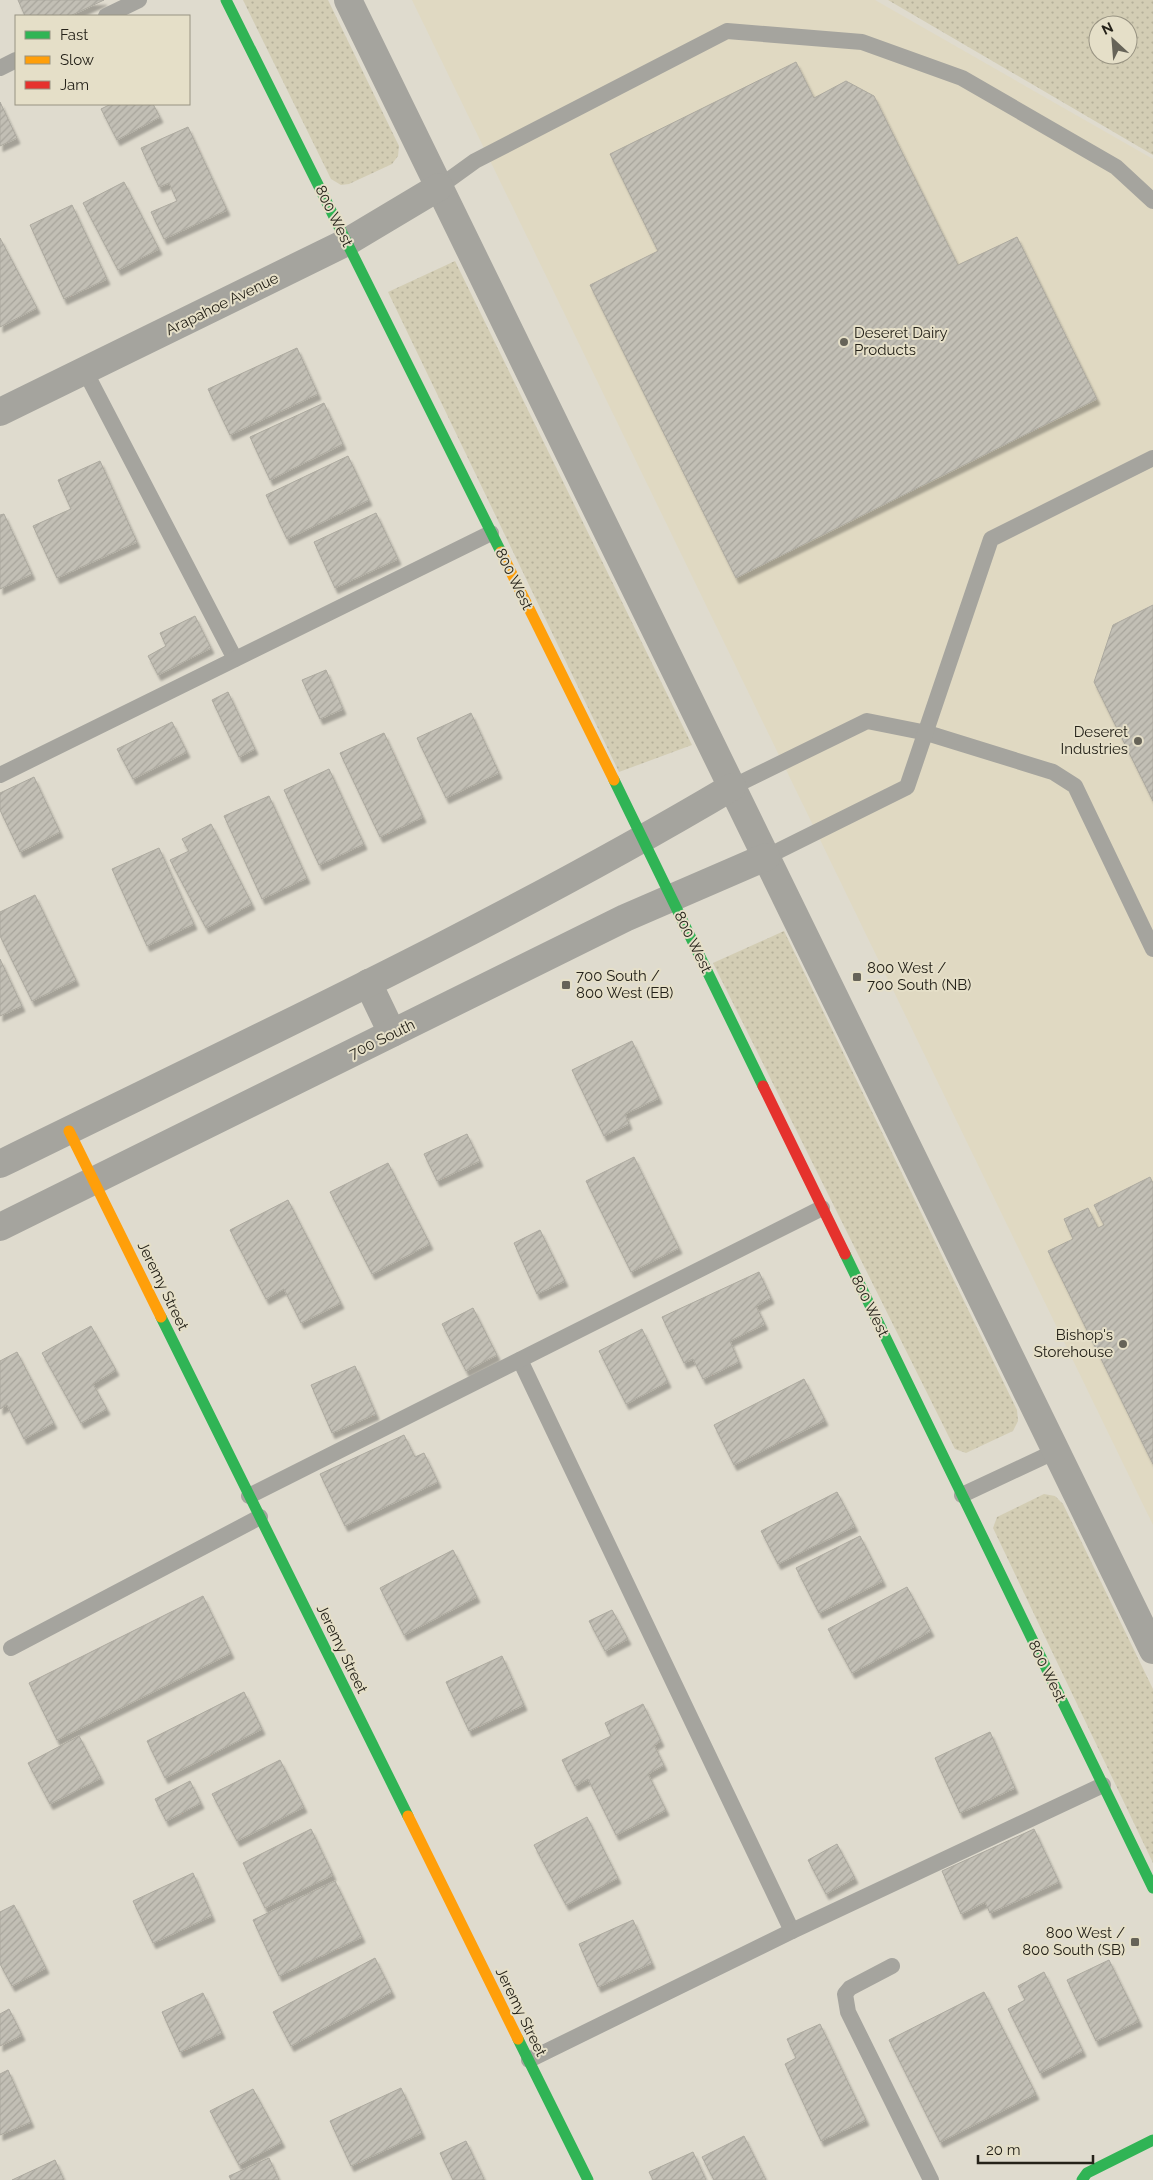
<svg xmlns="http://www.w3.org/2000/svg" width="1153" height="2180" viewBox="0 0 1153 2180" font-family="Raleway,sans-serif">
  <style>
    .built { fill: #e0d9c2 }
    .grass { fill: url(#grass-dots); fill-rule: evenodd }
    .building { fill: url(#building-hatch); stroke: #aca99f; filter: url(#shadow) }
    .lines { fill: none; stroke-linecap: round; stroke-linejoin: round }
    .lane { stroke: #a5a49e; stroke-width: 16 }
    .street { stroke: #a5a49e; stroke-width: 28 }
    .fast { stroke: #30b455; stroke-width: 11 }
    .slow { stroke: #ff9f0a; stroke-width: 11 }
    .jam { stroke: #e5322d; stroke-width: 11 }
    .poi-dot { fill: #666358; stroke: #e5dfc8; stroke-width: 2 }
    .labels { text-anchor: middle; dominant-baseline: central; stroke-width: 4; stroke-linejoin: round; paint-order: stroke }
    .street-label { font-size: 15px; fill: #252219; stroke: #e5dfc8 }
    .poi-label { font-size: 15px; fill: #252219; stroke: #e5dfc8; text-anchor: start }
  </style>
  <defs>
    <pattern id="grass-dots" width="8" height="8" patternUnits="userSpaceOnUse" patternTransform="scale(1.25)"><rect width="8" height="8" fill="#d3cdb4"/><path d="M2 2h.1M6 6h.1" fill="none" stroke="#b5b09a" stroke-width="1.8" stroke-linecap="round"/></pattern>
    <pattern id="building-hatch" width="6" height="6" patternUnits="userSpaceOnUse" patternTransform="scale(1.25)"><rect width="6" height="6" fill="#c2bfb5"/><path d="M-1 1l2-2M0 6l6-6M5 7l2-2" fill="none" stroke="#a7a49b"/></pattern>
    <filter id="shadow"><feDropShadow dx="3" dy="5.5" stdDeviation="1" flood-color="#0004"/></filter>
  </defs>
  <rect width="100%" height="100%" fill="#dfdbce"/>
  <!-- built -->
  <path class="built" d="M412 0H875L1153 159V1525Z"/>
  <!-- grass -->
  <g class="grass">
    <path d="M243 0H328L399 146 398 156 392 164 349 184 341 185 331 179Z"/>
    <path d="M888 0H1153V155ZM1098 25H1128V55H1098Z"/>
    <path d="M455 261 692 745 619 772 388 292Z"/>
    <path d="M784 931 1017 1410 1018 1421 1013 1431 966 1453 955 1449 713 963Z"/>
    <path d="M1044 1494 1055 1496 1063 1504 1153 1689V1863L993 1528 997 1517Z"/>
  </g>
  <!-- building -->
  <g class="building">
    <path d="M18 0H104L70 16H25Z"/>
    <path d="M796 62 814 98 846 81 874 96 958 265 1017 237 1097 399 736 578 590 285 658 251 610 154Z"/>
    <path d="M0 102 17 138 0 146Z"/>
    <path d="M111 104H153L160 117 117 140 101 109Z"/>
    <path d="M188 127 227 210 164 239 151 212 177 201 169 183 159 187 141 148Z"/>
    <path d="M124 182 159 249 118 270 83 203Z"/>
    <path d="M72 205 107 279 64 299 30 225Z"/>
    <path d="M0 238 37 308 0 327Z"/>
    <path d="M297 348 318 394 230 435 208 389Z"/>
    <path d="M324 403 343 444 270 480 250 437Z"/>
    <path d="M348 456 369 500 287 539 266 495Z"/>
    <path d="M100 461 137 542 57 578 33 526 71 509 58 480Z"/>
    <path d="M376 513 398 559 335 588 314 542Z"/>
    <path d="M4 514 32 574 0 589V515Z"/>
    <path d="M1153 605V801L1094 682 1113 625Z"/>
    <path d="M195 616 211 648 158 675 148 656 166 646 160 633Z"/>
    <path d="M326 670 343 709 320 719 302 680Z"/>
    <path d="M228 692 255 749 239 757 212 700Z"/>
    <path d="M471 713 499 773 446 798 417 738Z"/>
    <path d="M172 722 187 752 133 779 117 749Z"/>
    <path d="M384 733 423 817 380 837 340 753Z"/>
    <path d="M329 769 364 844 319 865 284 790Z"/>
    <path d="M34 777 60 832 20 852 0 810V793Z"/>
    <path d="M269 796 307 878 262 899 224 816Z"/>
    <path d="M211 824 252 904 206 928 170 860 189 851 182 839Z"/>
    <path d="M159 848 194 924 147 946 112 869Z"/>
    <path d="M35 895 76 980 32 1001 0 936V912Z"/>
    <path d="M0 959 22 1006 0 1016Z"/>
    <path d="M632 1041 659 1098 625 1114 629 1124 604 1136 572 1070Z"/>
    <path d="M467 1134 480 1161 437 1181 424 1154Z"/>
    <path d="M634 1157 679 1248 631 1272 586 1181Z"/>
    <path d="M388 1163 430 1244 372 1274 330 1192Z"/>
    <path d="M1150 1177 1153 1183V1437L1142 1442 1048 1251 1073 1239 1064 1219 1088 1208 1098 1228 1104 1225 1094 1205Z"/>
    <path d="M288 1200 341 1303 301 1323 284 1289 266 1299 230 1230Z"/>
    <path d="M540 1230 565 1281 537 1294 514 1243Z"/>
    <path d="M759 1272 771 1298 756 1306 765 1324 730 1341 739 1362 703 1379 693 1359 684 1363 662 1317Z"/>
    <path d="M473 1308 497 1355 466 1371 442 1324Z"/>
    <path d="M91 1326 116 1370 93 1384 107 1409 81 1423 42 1353Z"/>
    <path d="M642 1329 668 1382 626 1404 599 1351Z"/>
    <path d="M17 1352 54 1423 24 1439 7 1405 0 1409V1361Z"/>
    <path d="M355 1366 376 1414 332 1433 311 1385Z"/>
    <path d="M804 1379 825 1420 734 1465 714 1425Z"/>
    <path d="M404 1435 415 1457 424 1453 438 1482 345 1526 320 1474Z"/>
    <path d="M1153 1437V1464L1142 1442Z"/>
    <path d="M837 1492 855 1526 778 1564 761 1531Z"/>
    <path d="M860 1536 883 1581 819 1613 796 1568Z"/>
    <path d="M453 1550 477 1597 404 1635 380 1588Z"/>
    <path d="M907 1587 931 1631 852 1673 828 1629Z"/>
    <path d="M203 1596 231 1653 57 1740 29 1683Z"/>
    <path d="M612 1610 628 1639 605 1651 589 1621Z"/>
    <path d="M502 1656 524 1705 469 1731 446 1682Z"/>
    <path d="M244 1692 262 1729 165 1778 147 1741Z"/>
    <path d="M643 1704 661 1741 654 1745 664 1765 648 1774 666 1810 616 1835 588 1779 575 1786 562 1760 611 1736 605 1723Z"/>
    <path d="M990 1732 1015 1788 960 1813 935 1758Z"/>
    <path d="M79 1736 101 1778 50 1804 28 1763Z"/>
    <path d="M280 1760 304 1807 237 1841 212 1794Z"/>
    <path d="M190 1781 201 1803 166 1821 155 1799Z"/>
    <path d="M587 1817 618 1878 566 1905 534 1845Z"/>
    <path d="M311 1829 333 1875 265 1908 243 1863Z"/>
    <path d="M1034 1829 1059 1882 990 1913 985 1902 961 1914 942 1871Z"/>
    <path d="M837 1844 855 1878 826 1894 808 1860Z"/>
    <path d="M193 1873 212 1916 153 1943 133 1901Z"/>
    <path d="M335 1881 362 1937 279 1976 253 1920Z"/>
    <path d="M14 1905 46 1968 12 1986 0 1964V1912Z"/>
    <path d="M633 1920 652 1963 598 1987 579 1944Z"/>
    <path d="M375 1958 392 1992 291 2046 273 2012Z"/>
    <path d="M1109 1960 1139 2021 1096 2041 1067 1980Z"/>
    <path d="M1044 1972 1083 2051 1040 2073 1008 2009 1025 2000 1018 1986Z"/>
    <path d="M984 1992 1036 2094 940 2142 889 2040Z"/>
    <path d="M203 1993 222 2033 180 2052 162 2012Z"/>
    <path d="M9 2009 22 2035 0 2046V2014Z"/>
    <path d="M820 2024 866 2120 821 2141 785 2064 796 2058 787 2039Z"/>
    <path d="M8 2070 31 2122 0 2135V2074Z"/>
    <path d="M401 2088 422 2133 351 2166 330 2121Z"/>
    <path d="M253 2089 282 2142 239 2165 210 2111Z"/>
    <path d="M744 2136 766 2180H714L702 2157Z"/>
    <path d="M466 2141 484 2179 483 2180H453L440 2153Z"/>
    <path d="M693 2152 706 2180H653L649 2172Z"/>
    <path d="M269 2158 279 2180H231L229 2176Z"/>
    <path d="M55 2160 64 2180H12Z"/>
  </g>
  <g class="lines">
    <!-- lane -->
    <g class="lane">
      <path d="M106 16 139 0"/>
      <path d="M0 68 16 60"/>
      <path d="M439 187 475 161 727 31 862 42 962 78 1116 167 1153 201"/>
      <path d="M85 371 235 659"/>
      <path d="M0 775 491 533"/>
      <path d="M732 787 867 721 927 733 1053 772 1075 786 1153 949"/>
      <path d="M766 857 907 787 991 539 1153 458"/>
      <path d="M520 1360 792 1931"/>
      <path d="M962 1495 1056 1451"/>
      <path d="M249 1496 822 1208"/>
      <path d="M11 1648 260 1517"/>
      <path d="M892 1966 850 1988 845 1994 848 2012 931 2180"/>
      <path d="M529 2060 792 1931 1103 1785"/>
    </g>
    <!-- street -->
    <g class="street">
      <path d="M348 0 1153 1650"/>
      <path d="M0 412 347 242 439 187"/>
      <path d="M368 983 392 1033"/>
      <path d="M0 1164C246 1043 496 927 732 787"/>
      <path d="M0 1227 625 918 766 857"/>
    </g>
    <!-- fast -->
    <g class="fast">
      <path d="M226 0 501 552"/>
      <path d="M614 780 763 1086"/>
      <path d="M845 1254 1153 1888"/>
      <path d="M161 1317 408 1816"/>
      <path d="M518 2039 588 2180"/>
      <path d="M1082 2180 1087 2173 1153 2140"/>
    </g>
    <!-- slow -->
    <g class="slow">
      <path d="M501 552 614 780"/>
      <path d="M69 1131 161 1317"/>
      <path d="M408 1816 518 2039"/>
    </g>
    <!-- jam -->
    <path class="jam" d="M763 1086 845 1254"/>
  </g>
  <!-- markers -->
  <g class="poi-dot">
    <circle cx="844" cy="342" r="5"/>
    <circle cx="1138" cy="741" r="5"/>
    <rect x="852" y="972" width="10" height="10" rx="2.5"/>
    <rect x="561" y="980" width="10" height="10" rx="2.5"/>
    <circle cx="1123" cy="1344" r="5"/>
    <rect x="1130" y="1937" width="10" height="10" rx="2.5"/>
  </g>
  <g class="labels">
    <!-- street labels -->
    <g class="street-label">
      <text transform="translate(334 216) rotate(64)">800 West</text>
      <text transform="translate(222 304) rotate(-26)">Arapahoe Avenue</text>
      <text transform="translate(514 579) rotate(64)">800 West</text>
      <text transform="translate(693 942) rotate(64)">800 West</text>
      <text transform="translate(382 1039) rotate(-26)">700 South</text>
      <text transform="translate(163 1286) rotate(64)">Jeremy Street</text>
      <text transform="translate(870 1306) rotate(64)">800 West</text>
      <text transform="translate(342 1649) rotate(64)">Jeremy Street</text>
      <text transform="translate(1047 1671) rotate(64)">800 West</text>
      <text transform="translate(521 2012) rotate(64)">Jeremy Street</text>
    </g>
    <!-- poi labels -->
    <g class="poi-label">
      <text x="854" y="333">Deseret Dairy<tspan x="854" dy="17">Products</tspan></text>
      <text x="1128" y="732" text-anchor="end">Deseret<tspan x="1128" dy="17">Industries</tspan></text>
      <text x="867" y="968">800 West /<tspan x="867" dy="17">700 South (NB)</tspan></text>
      <text x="576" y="976">700 South /<tspan x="576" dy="17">800 West (EB)</tspan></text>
      <text x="1113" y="1335" text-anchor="end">Bishop's<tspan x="1113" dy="17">Storehouse</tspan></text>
      <text x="1125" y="1933" text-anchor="end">800 West /<tspan x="1125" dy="17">800 South (SB)</tspan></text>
    </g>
  </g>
  <!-- legend -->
  <rect x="15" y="15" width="175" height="90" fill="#e5dfc8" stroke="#989382"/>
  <rect x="25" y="31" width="25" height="8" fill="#30b455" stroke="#989382"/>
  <text x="60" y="40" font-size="15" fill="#252219">Fast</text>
  <rect x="25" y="56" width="25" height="8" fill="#ff9f0a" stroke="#989382"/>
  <text x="60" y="65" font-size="15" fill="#252219">Slow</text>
  <rect x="25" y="81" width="25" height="8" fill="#e5322d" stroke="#989382"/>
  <text x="60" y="90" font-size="15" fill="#252219">Jam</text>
  <!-- north arrow -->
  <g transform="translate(1113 40) rotate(334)"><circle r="24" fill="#e5dfc8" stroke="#989382"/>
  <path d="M0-4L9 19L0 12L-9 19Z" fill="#666358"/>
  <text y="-8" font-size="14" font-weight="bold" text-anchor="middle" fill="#252219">N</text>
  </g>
  <!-- scale -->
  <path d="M978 2155v8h115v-8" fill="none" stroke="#252219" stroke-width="2.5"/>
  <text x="986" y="2155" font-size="15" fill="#252219" stroke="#e5dfc8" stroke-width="4" paint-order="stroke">20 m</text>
</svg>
